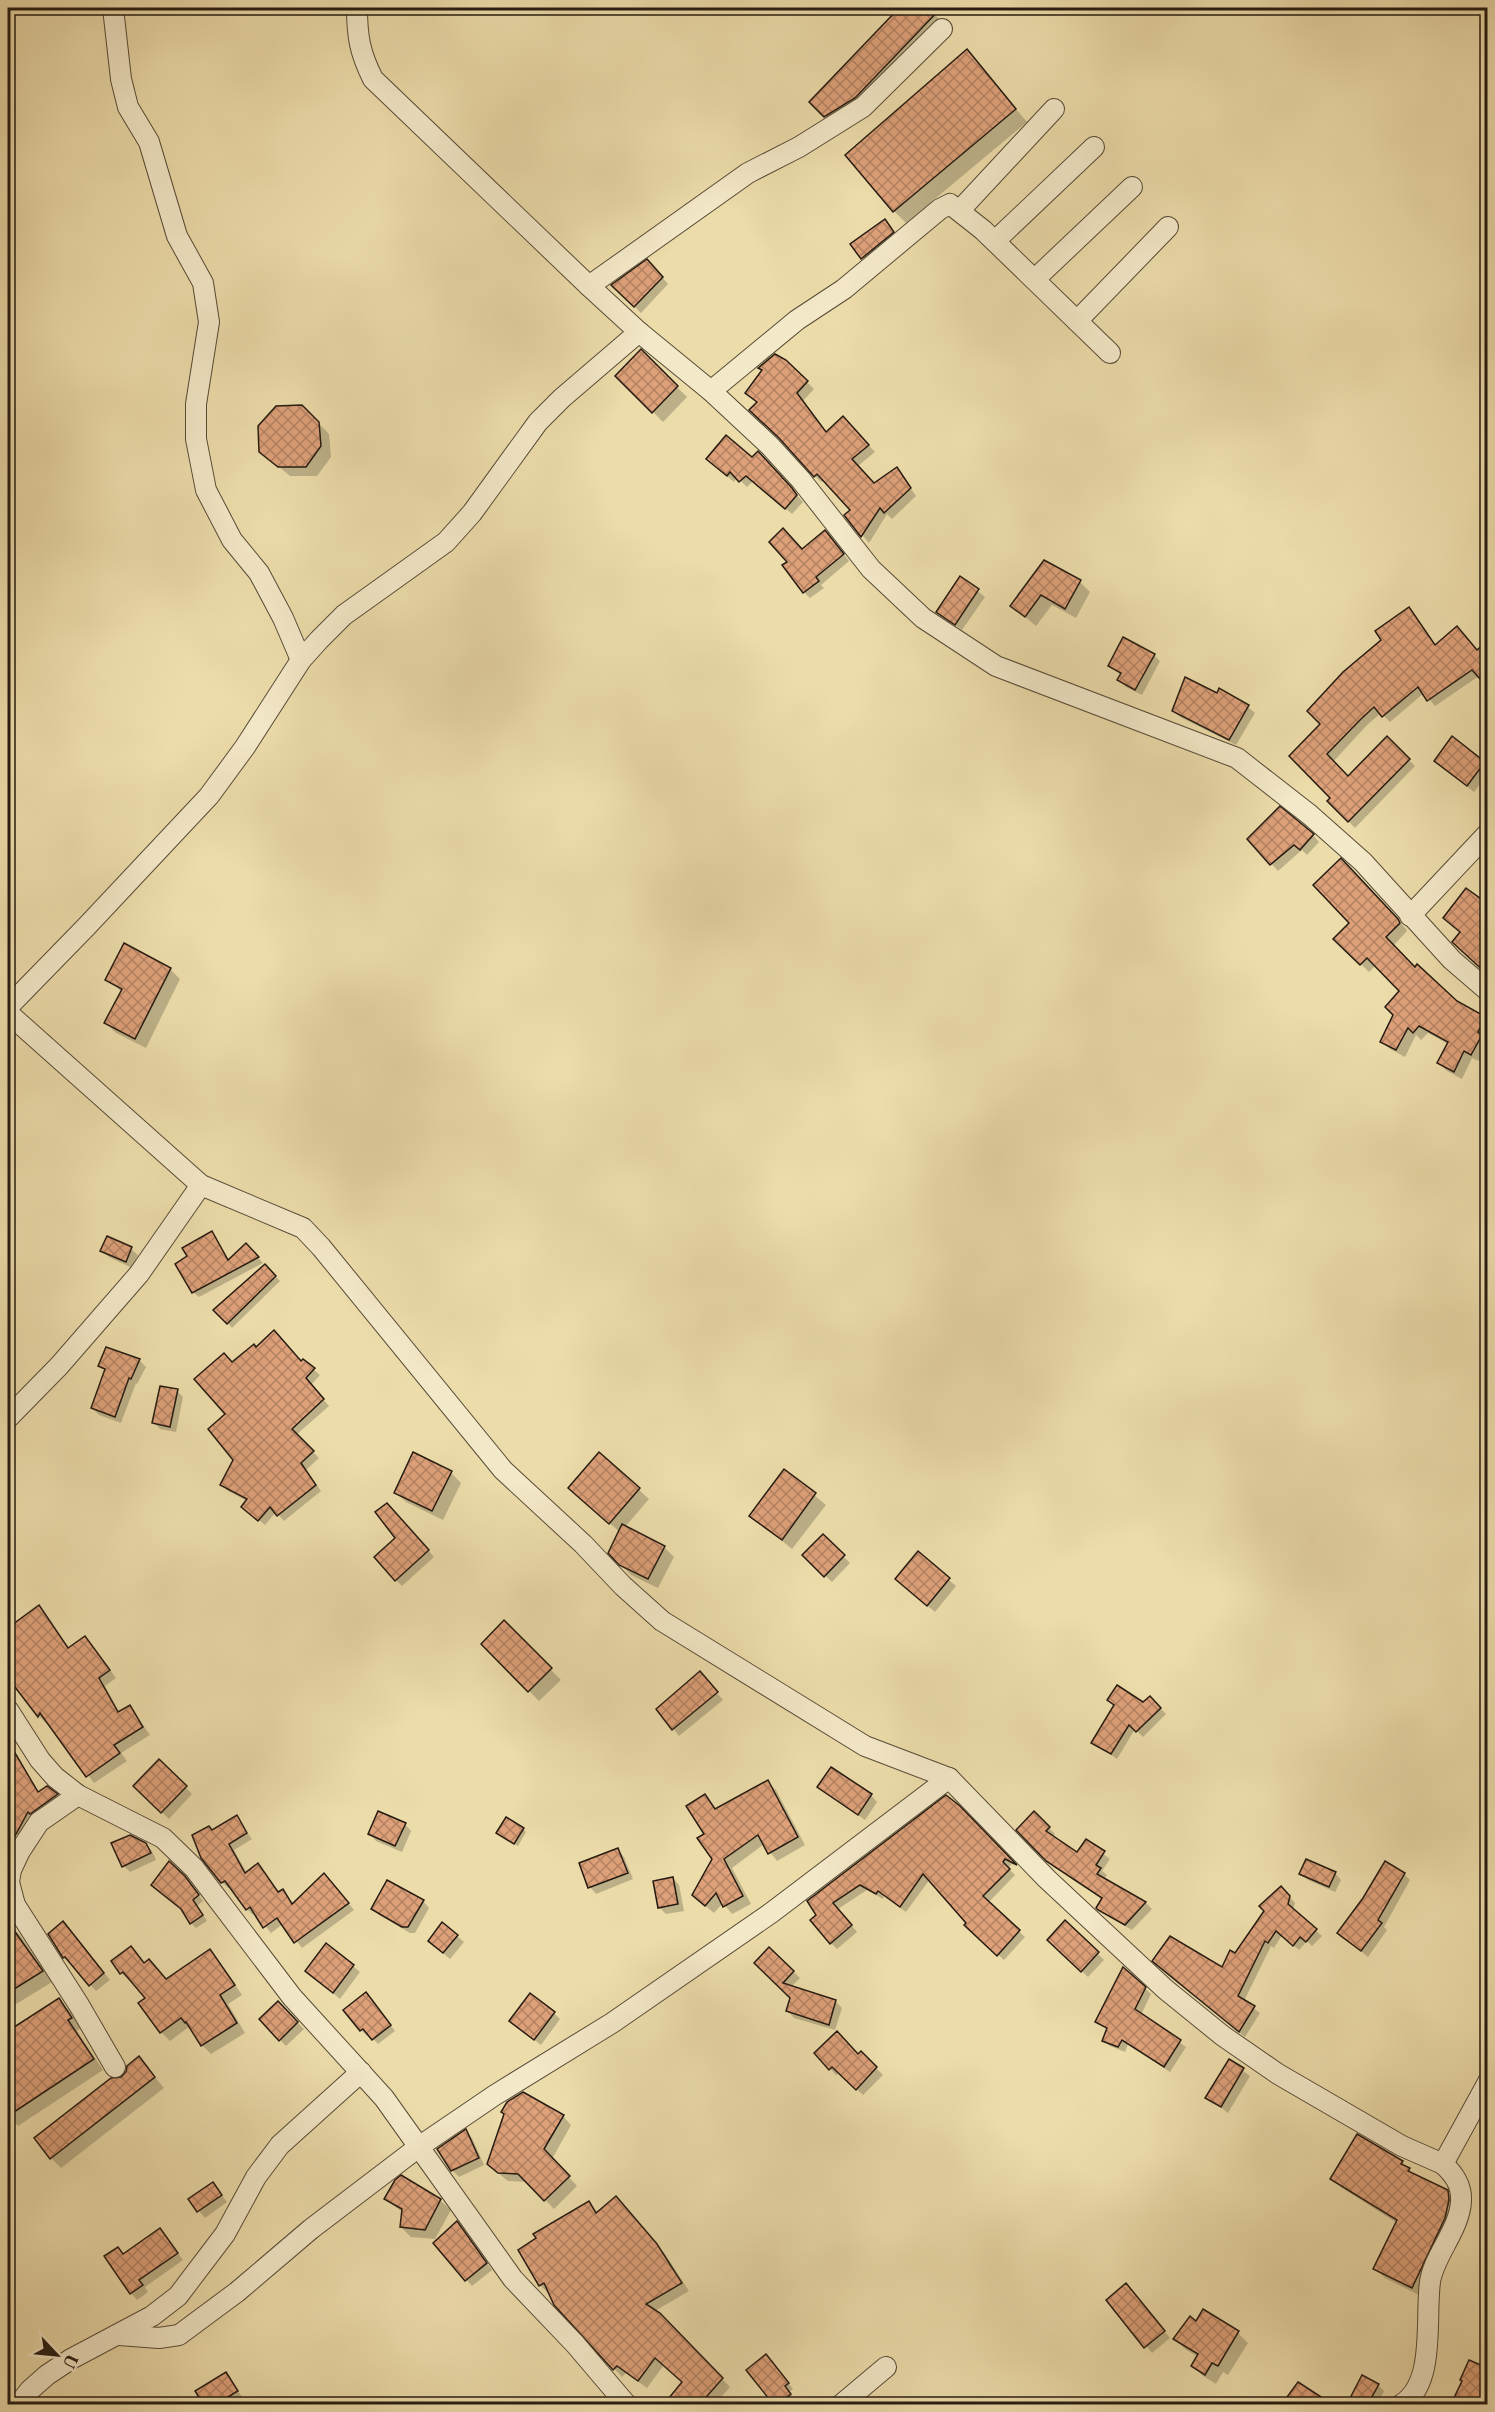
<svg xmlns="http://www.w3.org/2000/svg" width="1495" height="2412" font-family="'Libre Caslon Text',serif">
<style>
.shadow{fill:#0003}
.building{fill:url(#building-cross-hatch);stroke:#251b11;stroke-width:1.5}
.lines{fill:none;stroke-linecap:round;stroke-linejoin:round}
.minor-casing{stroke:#574b37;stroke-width:22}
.minor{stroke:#f3e8c8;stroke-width:20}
</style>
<defs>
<pattern id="building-cross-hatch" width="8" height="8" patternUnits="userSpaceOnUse" patternTransform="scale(1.5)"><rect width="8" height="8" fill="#dda079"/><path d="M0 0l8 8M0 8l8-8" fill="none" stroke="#b38262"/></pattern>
</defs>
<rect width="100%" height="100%" fill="#ecdcaa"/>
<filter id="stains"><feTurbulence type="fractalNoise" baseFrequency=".00333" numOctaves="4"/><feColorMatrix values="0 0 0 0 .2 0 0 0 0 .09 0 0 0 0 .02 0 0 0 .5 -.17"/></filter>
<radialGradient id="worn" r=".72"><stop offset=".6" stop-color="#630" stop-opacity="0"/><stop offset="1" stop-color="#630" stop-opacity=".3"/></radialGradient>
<g class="shadow">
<polygon points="901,8 927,8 945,24 835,126 811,102"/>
<polygon points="967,51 1027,122 906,223 894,211"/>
<polygon points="885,221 899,239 869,265 852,244"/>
<polygon points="654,268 668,284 641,313 613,285"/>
<polygon points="641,352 687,397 663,422 617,376"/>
<polygon points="785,361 814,389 803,401 827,433 850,425 875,452 858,466 874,485 897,469 916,496 892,519 887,514 869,543 846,515 852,510 824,480 821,482 815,476 758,403 747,393"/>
<polygon points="302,406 329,434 331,457 317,476 290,476 260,451"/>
<polygon points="752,459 765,460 803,502 792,514 753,481 747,487 737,477 734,482 715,466"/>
<polygon points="832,539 849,561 821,585 824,588 810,598 804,592 789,562 803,551"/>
<polygon points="1045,562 1080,582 1090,592 1076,618 1052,605 1036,626 1012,606"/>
<polygon points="961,578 985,597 962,630 938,612"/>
<polygon points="1409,609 1436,646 1457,628 1479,676 1435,706 1424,693 1390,722 1381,713 1367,725 1333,762 1348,778 1387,739 1415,766 1355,828 1329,801 1332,798 1322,724"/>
<polygon points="1154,655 1160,661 1142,695 1126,687 1119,680 1121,675 1110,666"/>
<polygon points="1220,690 1248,707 1255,713 1236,745 1180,717 1173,711 1218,695"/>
<polygon points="1452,738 1488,766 1488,774 1474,792 1436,761"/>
<polygon points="1313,835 1319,842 1307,855 1302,850 1278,871 1249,839"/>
<polygon points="1341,860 1406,929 1407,931 1393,946 1415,969 1456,1003 1488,1020 1486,1040 1488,1047 1479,1061 1472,1058 1462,1079 1447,1071 1439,1063 1448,1044 1428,1033 1421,1040 1416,1035 1405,1057 1390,1049 1382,1042 1395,1015 1401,991 1376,965 1369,972 1335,939 1351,923"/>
<polygon points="170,969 180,979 146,1048 116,1033 106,1023 122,992 107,979"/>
<polygon points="212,1233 230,1261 246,1245 263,1263 199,1297 193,1292 189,1257"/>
<polygon points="108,1238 131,1249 138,1255 132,1268 109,1257 102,1251"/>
<polygon points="265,1266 280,1281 232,1328 216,1310"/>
<polygon points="107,1349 139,1360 146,1367 137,1384 136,1383 121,1423 99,1415 92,1408 106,1371 100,1366"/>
<polygon points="303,1361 320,1375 311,1385 329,1406 296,1435 319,1458 306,1470 321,1491 284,1521 276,1512 265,1525 249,1512 247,1501 228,1491 222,1485 235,1459 227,1415 232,1364 301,1362"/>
<polygon points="177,1391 183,1397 176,1432 160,1429 154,1423"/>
<polygon points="599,1454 649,1499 625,1527 664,1547 674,1557 658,1588 631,1575 610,1552 620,1532 580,1498"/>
<polygon points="785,1471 826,1505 792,1549 751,1516"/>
<polygon points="451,1473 461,1483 443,1520 406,1502 395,1492"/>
<polygon points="393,1511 434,1557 402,1586 396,1580 397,1538"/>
<polygon points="823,1536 850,1563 832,1582 804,1555"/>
<polygon points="918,1554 956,1586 935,1612 903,1586"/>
<polygon points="8,1573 15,1584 8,1589"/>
<polygon points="39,1607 70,1649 85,1638 92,1645 116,1678 105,1686 120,1713 130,1707 150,1735 121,1753 127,1761 94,1783 48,1720 46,1723 39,1716 15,1685 10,1688 8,1685 8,1628"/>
<polygon points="504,1622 561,1680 539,1701 483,1644"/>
<polygon points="706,1680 723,1700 679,1736 658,1709"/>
<polygon points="1150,1698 1166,1714 1143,1737 1135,1729 1117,1759 1093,1742 1115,1706 1109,1700 1143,1704"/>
<polygon points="11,1749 39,1793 47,1788 62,1801 23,1837 8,1830 8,1755"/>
<polygon points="159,1761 192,1794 169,1819 135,1786"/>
<polygon points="768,1782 776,1790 805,1845 777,1861 764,1844 732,1868 751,1904 732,1914 723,1903 714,1913 702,1903 714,1859 706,1834 705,1796 717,1810"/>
<polygon points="819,1787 871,1795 877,1802 865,1820"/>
<polygon points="959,1807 1015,1866 1012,1864 1008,1868 1015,1875 988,1903 1025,1937 1004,1960 966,1925 968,1923 930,1879 906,1912 884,1896 883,1899 867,1890 838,1909 857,1932 837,1949 831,1943 818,1915 809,1901"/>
<polygon points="1034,1813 1055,1834 1052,1837 1078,1854 1086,1841 1110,1859 1102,1871 1107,1875 1104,1879 1146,1903 1152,1909 1132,1930 1104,1914 1098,1908 1103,1899 1054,1867 1018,1830"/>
<polygon points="236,1817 252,1839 234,1850 247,1873 279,1893 282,1891 294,1905 330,1881 354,1910 302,1948 283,1924 271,1933 255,1913 253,1915 247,1909 231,1887 228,1888 222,1882 213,1831"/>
<polygon points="405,1824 411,1831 402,1852 376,1841 370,1834"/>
<polygon points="523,1829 526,1832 518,1846 501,1836"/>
<polygon points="145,1844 152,1851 156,1860 130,1872 124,1866"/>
<polygon points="618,1850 624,1857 633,1879 596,1894 590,1887"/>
<polygon points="1301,1873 1335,1873 1341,1880 1335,1892 1308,1880"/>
<polygon points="1404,1874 1410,1880 1384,1927 1387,1930 1368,1957 1339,1933 1365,1898"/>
<polygon points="673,1878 679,1885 684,1911 666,1914 660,1908 655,1882"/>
<polygon points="190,1883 203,1901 197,1906 207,1921 196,1928 191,1923"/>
<polygon points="1287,1894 1295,1903 1293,1910 1322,1936 1312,1946 1307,1941 1299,1950 1282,1935 1274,1948 1271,1946 1244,2001 1260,2013 1245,2037 1160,1966 1223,1969"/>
<polygon points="423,1901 429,1908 415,1933 410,1933 379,1915 373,1908"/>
<polygon points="1065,1922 1104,1960 1088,1977 1049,1940"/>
<polygon points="10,1925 20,1935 52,1982 8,2009 8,1927"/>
<polygon points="69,1930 110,1980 96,1991 64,1957"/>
<polygon points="457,1936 464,1942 450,1959 436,1947"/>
<polygon points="131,1948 145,1964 167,1981 210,1951 218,1960 242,1995 228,2004 245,2033 211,2054 202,2045 190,2026 170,2041 161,2032 147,1998 132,1980 130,1981 121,1973"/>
<polygon points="770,1949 800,1978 791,1987 835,2001 842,2008 835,2030 794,2018 788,2011 792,1998 756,1963"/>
<polygon points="353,1966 360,1972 340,1999 307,1971"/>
<polygon points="1124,1969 1151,1994 1141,2015 1186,2047 1170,2072 1128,2044 1125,2052 1110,2046 1104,2040 1108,2030 1097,2021"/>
<polygon points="58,2000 69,2010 81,2028 77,2031 103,2070 18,2126 8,2115 8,2033"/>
<polygon points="371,2000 395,2031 378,2044 369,2034 367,2036 361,2030 345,2010"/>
<polygon points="278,2003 304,2029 286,2046 261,2020"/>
<polygon points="554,2013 560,2019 541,2045 518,2027"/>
<polygon points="816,2053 858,2056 861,2053 883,2075 863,2095 839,2073 836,2075"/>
<polygon points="139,2058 164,2088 61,2168 51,2158"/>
<polygon points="1229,2061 1250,2076 1228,2113 1207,2097"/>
<polygon points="563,2116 571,2125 552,2159 577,2186 554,2209 528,2182 508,2181 498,2173"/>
<polygon points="466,2131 472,2138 484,2165 459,2177 452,2170"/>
<polygon points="1402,2162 1415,2176 1447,2191 1457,2202 1423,2297 1385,2278 1375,2268 1397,2223 1342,2188 1332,2178"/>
<polygon points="213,2184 227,2202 205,2218 190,2200"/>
<polygon points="386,2199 440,2200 451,2210 435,2239 411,2237 401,2227 403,2213"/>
<polygon points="589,2203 598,2213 624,2206 665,2254 689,2291 655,2311 730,2387 715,2404 666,2404 684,2383 664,2365 647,2388 626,2373 622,2377 555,2304 550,2292 548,2293 540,2285"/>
<polygon points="462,2229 492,2270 472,2286 435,2244"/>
<polygon points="160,2230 183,2260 145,2287 148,2292 137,2300 131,2293 124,2255"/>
<polygon points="1132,2292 1170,2338 1152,2353 1108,2300"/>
<polygon points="1204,2312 1238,2333 1248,2343 1228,2375 1223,2372 1216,2384 1203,2376 1193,2366 1198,2357 1185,2349 1175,2339 1197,2323"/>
<polygon points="772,2362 793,2389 789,2392 796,2401 791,2404 775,2404 748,2370"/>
<polygon points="1488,2362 1488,2404 1459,2404 1455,2400"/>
<polygon points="225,2374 243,2398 232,2404 200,2404"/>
<polygon points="1298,2384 1329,2404 1287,2404"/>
<polygon points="1378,2385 1384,2391 1378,2404 1359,2403"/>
</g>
<g class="building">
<polygon points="899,8 941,8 855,98 824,117 809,102"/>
<polygon points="967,49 1016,109 893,212 845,155"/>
<polygon points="885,219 894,232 861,259 850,244"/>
<polygon points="647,259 663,277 634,307 611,285"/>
<polygon points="641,349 678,386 652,413 615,376"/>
<polygon points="775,354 786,360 808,381 797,393 826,432 843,416 869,445 852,459 874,483 897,467 911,488 884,513 880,508 861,537 844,515 850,510 817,474 814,477 779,438 749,410 757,402 745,393 762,370 758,368"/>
<polygon points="302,405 319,422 321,446 306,467 278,467 259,452 258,426 276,406"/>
<polygon points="726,435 752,457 758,451 792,488 797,495 785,509 746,476 739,482 730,472 727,476 706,459"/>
<polygon points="783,528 802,549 825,530 844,554 816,577 819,581 803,593 782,565 787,562 769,542"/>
<polygon points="1044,560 1081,580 1065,609 1041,595 1025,617 1010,606"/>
<polygon points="960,576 979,589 955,625 936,612"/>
<polygon points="1409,607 1435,645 1457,626 1477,650 1488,640 1488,688 1472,670 1427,701 1418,687 1382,717 1374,707 1361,719 1327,754 1348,776 1387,736 1410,759 1348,822 1327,801 1330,798 1289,756 1320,724 1307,711 1343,672 1381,640 1375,631"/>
<polygon points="1123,637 1155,654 1135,690 1117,680 1121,673 1108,666"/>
<polygon points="1185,677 1217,693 1219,688 1249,705 1229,740 1172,711"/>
<polygon points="1452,736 1485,762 1467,786 1434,761"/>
<polygon points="1280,806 1314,834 1300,850 1294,845 1270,865 1247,839"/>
<polygon points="1341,858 1398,919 1400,923 1386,937 1415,967 1417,964 1457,1001 1486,1017 1478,1032 1482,1035 1471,1055 1464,1051 1454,1072 1437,1063 1448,1042 1419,1026 1413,1033 1408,1028 1396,1050 1380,1042 1393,1015 1385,1007 1399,991 1367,958 1360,965 1333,939 1349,923 1313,885"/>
<polygon points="1466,888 1488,904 1488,975 1452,942 1460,932 1443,918"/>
<polygon points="124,943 171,968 135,1039 104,1023 122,989 105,980"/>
<polygon points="212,1231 228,1260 246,1243 259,1257 192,1293 175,1264 187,1256 182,1248"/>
<polygon points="107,1236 132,1247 126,1262 100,1251"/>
<polygon points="265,1264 276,1276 227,1324 213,1310"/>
<polygon points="274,1330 301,1361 303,1359 315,1368 306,1378 324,1399 292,1429 314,1451 301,1463 316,1485 277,1516 270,1507 258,1521 241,1507 247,1499 220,1485 233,1460 208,1429 225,1414 194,1379 224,1353 232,1362 254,1344 256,1347"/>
<polygon points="106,1347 140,1359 131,1379 129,1378 115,1417 91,1408 105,1369 98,1366"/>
<polygon points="160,1386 178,1389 170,1427 152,1423"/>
<polygon points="413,1452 452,1471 432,1511 394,1493"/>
<polygon points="599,1452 640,1488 609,1524 568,1488"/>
<polygon points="784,1469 816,1493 782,1540 749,1516"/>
<polygon points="387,1503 429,1550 395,1581 374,1557 395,1538 375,1512"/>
<polygon points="622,1524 665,1546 648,1579 619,1565 608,1553"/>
<polygon points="823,1534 845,1555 824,1577 802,1555"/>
<polygon points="918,1551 950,1578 927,1606 895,1579"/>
<polygon points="39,1605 68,1648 85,1636 110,1670 99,1678 118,1712 130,1705 143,1727 114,1745 120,1753 86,1777 40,1713 38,1717 8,1678 8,1628"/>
<polygon points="504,1620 552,1668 528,1692 481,1644"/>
<polygon points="700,1671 718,1692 672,1730 656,1709"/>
<polygon points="1117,1685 1143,1702 1150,1696 1161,1708 1136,1732 1129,1725 1111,1754 1091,1743 1114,1705 1107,1700"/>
<polygon points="8,1741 38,1792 47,1786 58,1794 30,1814 28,1812 8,1849"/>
<polygon points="159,1759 187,1786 161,1813 133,1786"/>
<polygon points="831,1767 872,1794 858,1815 817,1787"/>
<polygon points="768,1780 798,1837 768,1854 758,1835 724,1859 743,1896 723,1907 716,1893 705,1906 692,1895 712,1859 697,1838 704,1834 686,1806 705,1794 715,1809"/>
<polygon points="946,1795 960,1806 1017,1865 1005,1859 1003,1862 1010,1869 983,1896 1020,1930 997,1956 964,1925 966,1923 923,1874 900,1907 878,1891 876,1894 860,1885 833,1903 852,1925 830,1944 810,1920 816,1915 807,1901"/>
<polygon points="378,1811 406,1823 395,1846 368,1834"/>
<polygon points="1034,1811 1050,1827 1046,1831 1077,1852 1086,1839 1105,1851 1096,1865 1101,1868 1097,1874 1146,1902 1125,1925 1098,1910 1096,1908 1102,1898 1046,1861 1016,1830"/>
<polygon points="237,1815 247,1833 229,1844 245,1873 258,1863 278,1892 283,1889 292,1904 324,1873 349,1903 294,1943 277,1918 263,1928 250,1907 246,1910 225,1881 221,1883 201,1858 192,1835 209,1826 212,1830"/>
<polygon points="506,1817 524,1828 514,1844 496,1833"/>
<polygon points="130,1835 146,1843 151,1853 122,1867 111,1843"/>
<polygon points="618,1848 628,1873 588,1888 579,1863"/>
<polygon points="1306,1859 1336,1872 1329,1887 1299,1874"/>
<polygon points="169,1861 185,1876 199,1895 193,1900 203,1915 190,1924 181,1909 151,1885"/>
<polygon points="1385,1861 1405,1873 1378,1920 1382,1923 1361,1951 1337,1933 1363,1898"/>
<polygon points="673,1877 678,1904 658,1908 653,1881"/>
<polygon points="387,1880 424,1900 408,1927 402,1927 371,1909"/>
<polygon points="1281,1886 1290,1896 1288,1904 1317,1929 1306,1942 1300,1937 1293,1946 1276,1931 1268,1943 1265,1941 1238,1996 1255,2006 1239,2032 1152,1961 1170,1936 1222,1967 1230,1950 1235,1953 1264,1911 1259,1906"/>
<polygon points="1065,1920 1099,1952 1081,1972 1047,1940"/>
<polygon points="63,1921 104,1973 89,1986 65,1957 63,1958 48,1934"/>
<polygon points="8,1922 43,1971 8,1993"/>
<polygon points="442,1922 458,1935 443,1953 428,1941"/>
<polygon points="326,1943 354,1965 333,1993 305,1971"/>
<polygon points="131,1946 144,1963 149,1959 166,1979 210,1949 235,1985 220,1995 237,2023 201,2046 186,2022 185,2023 181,2018 160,2033 138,2003 145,1998 123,1972 120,1974 111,1961"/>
<polygon points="769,1947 794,1971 783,1983 836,2000 829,2025 786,2011 790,1998 754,1963"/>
<polygon points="1123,1967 1146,1987 1135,2009 1181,2040 1164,2067 1122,2040 1118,2047 1102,2041 1107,2028 1095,2022"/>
<polygon points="366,1992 391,2025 372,2040 363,2029 360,2031 343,2010"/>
<polygon points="530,1993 555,2012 534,2040 509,2021"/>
<polygon points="59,1998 72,2018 68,2020 94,2059 8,2116 8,2031"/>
<polygon points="278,2001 298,2022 279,2041 259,2019"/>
<polygon points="837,2031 858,2054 861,2051 877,2067 856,2090 832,2067 829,2070 814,2053"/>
<polygon points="139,2056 155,2077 50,2159 34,2138 111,2078 121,2077 126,2072 127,2066"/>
<polygon points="1229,2059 1244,2068 1221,2107 1205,2098"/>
<polygon points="523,2092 564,2115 544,2149 570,2176 544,2201 518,2174 498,2173 487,2164 504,2114 501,2112 507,2102"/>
<polygon points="466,2129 479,2158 451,2171 437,2149"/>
<polygon points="1357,2134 1403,2161 1401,2164 1410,2168 1408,2171 1448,2190 1449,2200 1445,2218 1412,2288 1373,2269 1397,2220 1330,2179"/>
<polygon points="401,2175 441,2199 425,2230 400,2227 402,2209 384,2199 395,2180"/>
<polygon points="213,2182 222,2195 197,2212 188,2199"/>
<polygon points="616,2196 657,2244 682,2283 646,2304 660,2313 723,2378 700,2404 664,2404 682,2382 655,2358 638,2381 617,2366 613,2370 554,2305 544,2283 539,2286 518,2250 536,2238 533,2234 589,2201 596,2213"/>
<polygon points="457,2221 487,2263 465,2281 433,2243"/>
<polygon points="160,2228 178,2253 139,2280 143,2285 130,2294 104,2256 118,2247 123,2254"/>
<polygon points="1126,2283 1165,2331 1144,2348 1106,2300"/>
<polygon points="1203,2309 1239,2331 1218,2366 1212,2363 1205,2375 1191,2366 1198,2354 1173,2339 1190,2316 1196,2321"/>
<polygon points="766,2354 789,2383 785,2386 791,2394 777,2404 773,2404 746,2370"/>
<polygon points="1469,2360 1488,2368 1488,2404 1462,2404 1453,2400 1462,2381 1460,2380"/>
<polygon points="226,2372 238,2391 216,2404 203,2404 195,2391"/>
<polygon points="1362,2375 1379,2384 1368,2404 1347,2404"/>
<polygon points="1298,2382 1332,2404 1297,2404 1287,2397"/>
</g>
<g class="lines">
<defs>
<g id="minor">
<polyline points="113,8 121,79 128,107 149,142 177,236 203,283 209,322 196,404 196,439 206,490 232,540 259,573 283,618 301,660"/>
<path d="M357 8C357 37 360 53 373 79L589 286 639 332 711 391 770 446 801 480 871 569 923 618 996 666 1237 758 1310 815 1363 862 1452 960 1488 991"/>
<polyline points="960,210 1054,109"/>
<polyline points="995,241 1094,147"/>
<polyline points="1035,279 1132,187"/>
<polyline points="589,286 748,173 799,147 863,107 942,29"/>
<polyline points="1077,321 1168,227"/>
<polyline points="711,391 797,320 844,289 940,209 950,204 983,230 1110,353"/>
<polyline points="1410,916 1488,833"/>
<polyline points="8,1007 86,927 209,796 245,747 301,660 319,640 344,615 446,542 472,513 538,422 562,398 639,332"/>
<polyline points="8,1013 201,1185 303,1228 321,1247 503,1470 583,1544 623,1586 662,1621 865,1746 949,1778 1047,1879 1165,1989 1223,2036 1278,2074 1402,2146 1443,2164 1488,2082"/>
<polyline points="8,1418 59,1366 139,1274 201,1185"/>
<polyline points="8,1710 40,1760 55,1777 78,1795 163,1838 194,1868 292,1997 384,2098 513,2279 575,2344 626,2404"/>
<polyline points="15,1905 9,1882 11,1870 20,1851 39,1822 78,1795"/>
<polyline points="8,1910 15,1905 79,2005 115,2067"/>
<polyline points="119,2335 159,2338 179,2335 237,2292 311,2229 420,2146 495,2095 612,2023 771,1913 949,1778"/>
<polyline points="19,2404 30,2390 47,2375 71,2359 152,2316 178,2296 225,2234 256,2177 280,2145 361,2072"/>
<polyline points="842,2404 886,2367"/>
<path d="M1402 2404C1436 2383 1425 2318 1430 2282 1433 2257 1460 2229 1461 2201 1462 2185 1454 2174 1443 2164"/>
</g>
</defs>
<use href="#minor" class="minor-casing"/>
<use href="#minor" class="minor"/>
</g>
<rect width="1495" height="2412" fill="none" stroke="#ecdcaa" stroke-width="30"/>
<rect x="9" y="9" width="1477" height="2394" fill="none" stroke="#251b11" stroke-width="3"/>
<rect x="15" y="15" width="1465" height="2382" fill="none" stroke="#251b11" stroke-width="1.5"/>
<g transform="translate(57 2355) rotate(116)" stroke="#f3e8c8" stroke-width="4.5" paint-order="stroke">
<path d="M0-4.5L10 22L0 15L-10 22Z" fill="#251b11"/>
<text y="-9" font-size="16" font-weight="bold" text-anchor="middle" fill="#251b11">U</text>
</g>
<rect width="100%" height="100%" filter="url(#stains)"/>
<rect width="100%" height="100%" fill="url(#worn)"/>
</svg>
